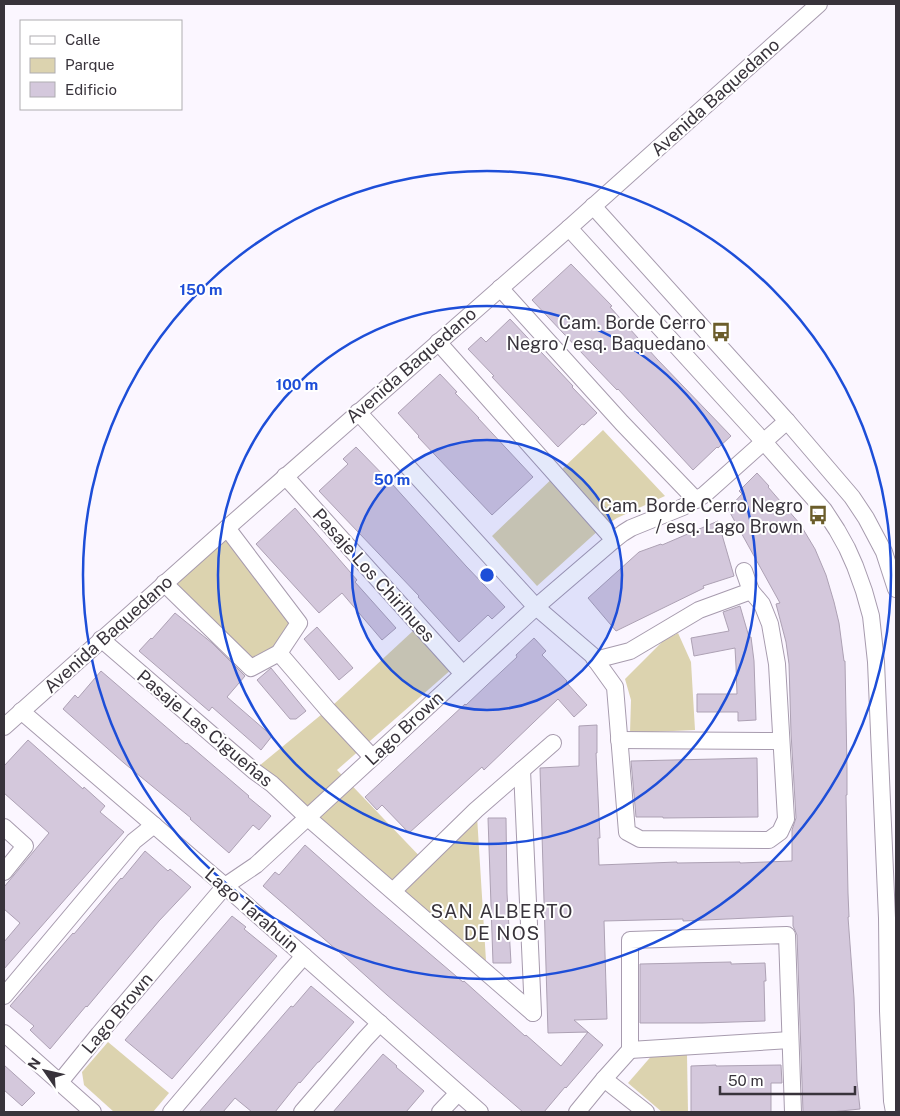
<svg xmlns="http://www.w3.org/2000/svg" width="900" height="1116" font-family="'Public Sans',sans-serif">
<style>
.green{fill:#dcd3af}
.building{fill:#d4c8dc;stroke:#ada1b4}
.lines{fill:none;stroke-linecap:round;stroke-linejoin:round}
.minor-casing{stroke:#a79bae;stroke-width:18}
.minor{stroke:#fff;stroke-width:16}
.ring{fill:none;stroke:#1d4ed8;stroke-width:2.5}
.labels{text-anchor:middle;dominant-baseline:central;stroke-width:4;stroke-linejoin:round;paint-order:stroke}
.street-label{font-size:18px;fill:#38333b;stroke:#fff}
.poi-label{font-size:18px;fill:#38333b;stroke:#fff;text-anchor:end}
.neighbourhood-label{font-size:19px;letter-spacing:1px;fill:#38333b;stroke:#fff}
.centre{fill:#1d4ed8;stroke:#fff;stroke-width:2.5}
.ring-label{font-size:15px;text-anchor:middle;font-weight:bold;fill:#1d4ed8;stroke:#fff;stroke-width:4;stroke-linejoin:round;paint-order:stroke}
</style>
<rect width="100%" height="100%" fill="#fbf6ff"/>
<g class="green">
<polygon points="603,430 665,496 617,518 600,529 537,586 492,536"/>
<polygon points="227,528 299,623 279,653 251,668 164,583"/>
<polygon points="414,630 453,668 337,770 428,865 477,816 486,961 394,883 259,766 333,705"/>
<polygon points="678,633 691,662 695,730 630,733 631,700 625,679 663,641"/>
<polygon points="108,1042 169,1093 153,1112 114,1112 84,1085 82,1072"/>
<polygon points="654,1053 687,1055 688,1112 662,1112 628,1083"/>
</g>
<g class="building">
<polygon points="571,264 612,306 610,307 657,359 731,436 718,448 717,447 693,470 618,389 617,390 596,368 532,300"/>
<polygon points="510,319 573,386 572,387 597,413 584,425 582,424 558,447 492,377 494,376 468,349 481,337 486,342"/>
<polygon points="440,374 457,392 455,393 479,418 478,418 533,477 492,515 418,437 419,436 398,413"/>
<polygon points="356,447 393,485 466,566 505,607 492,619 488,615 459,642 418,597 419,596 319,491 348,464 343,459"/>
<polygon points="757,473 769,486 768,487 800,524 815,549 826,575 834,602 839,623 844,661 845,661 847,768 847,795 846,795 848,893 849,917 848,917 854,998 857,1081 860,1109 831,1112 803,1112 797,935 793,926 793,916 683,921 683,919 604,921 607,1019 574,1020 603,1045 566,1088 565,1087 544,1112 523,1112 387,995 346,958 263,886 275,872 279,875 305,845 375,907 463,982 464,981 525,1036 526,1035 561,1066 588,1032 548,1033 540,768 579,766 579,726 597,725 597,753 596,753 600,838 598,838 599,865 677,862 677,863 740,862 740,863 792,861 792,830 796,818 791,733 789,664 786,642 776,604 780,603 728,509 742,494 739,491"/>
<polygon points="295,508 357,580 355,582 396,628 382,640 342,593 319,613 256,544"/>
<polygon points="718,521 734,576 703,586 704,588 616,631 588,598 639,552 661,544 662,545"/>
<polygon points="740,606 749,637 751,637 754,661 756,720 738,721 738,712 697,712 697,694 737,694 736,666 735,648 694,656 691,638 729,631 723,612"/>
<polygon points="175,613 212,643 245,676 227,697 272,736 261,750 212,707 209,711 139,651 151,638 152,639"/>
<polygon points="317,627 353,668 339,680 304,639"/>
<polygon points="534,638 546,651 542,655 567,681 566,682 587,705 574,717 558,699 484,770 482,767 409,833 382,805 377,810 365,797 465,704 466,705 486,686 517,657 516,655"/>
<polygon points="271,668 306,711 296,719 290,719 257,680"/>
<polygon points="101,671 186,744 187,743 249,796 248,797 271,816 259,830 253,825 229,853 190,819 191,818 124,763 63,709 75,695 78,698"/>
<polygon points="28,740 83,789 84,787 105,806 100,812 124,832 4,969 4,942 20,923 4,909 4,887 49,833 4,793 4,766"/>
<polygon points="757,758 758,817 663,818 663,817 636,817 631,761"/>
<polygon points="488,818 506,818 507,893 511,963 493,963"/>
<polygon points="145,851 168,871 170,869 191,887 159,921 87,1007 86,1006 50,1049 30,1030 34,1026 10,1006 73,933 74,934 121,878 122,879"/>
<polygon points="232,916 246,927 244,929 277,956 172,1079 125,1040"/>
<polygon points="731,962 731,964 765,963 766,981 764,981 765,1021 702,1023 640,1023 640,964"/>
<polygon points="311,986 354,1022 319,1062 318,1062 300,1083 299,1082 275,1112 252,1112 235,1098 223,1112 199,1112 291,1006 293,1007"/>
<polygon points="383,1054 397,1066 396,1067 424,1091 406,1112 333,1112"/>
<polygon points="4,1065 35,1093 22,1106 4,1090"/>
<polygon points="716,1065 716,1066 781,1065 782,1083 771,1083 771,1112 691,1112 691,1066"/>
</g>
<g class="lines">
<defs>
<g id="minor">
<polyline points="593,206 787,421 852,497 866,518 884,552 896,589"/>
<polyline points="569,228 764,442 824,510 837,530 847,548 855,566 864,591 871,616 876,662 887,918 888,1011 892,1101 894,1112"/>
<polyline points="500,288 622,423 696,500"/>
<polyline points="438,342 614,540"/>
<polyline points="358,412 536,607 592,655 615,687 627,832 640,839 769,840 780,832 786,819 777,664 770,624 762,604 751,591 744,571"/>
<polyline points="285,476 463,674"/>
<polyline points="164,583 251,668 279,653 299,623 227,528"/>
<polyline points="101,639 254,771 272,784 307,817 533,1013"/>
<polyline points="279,653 328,710 372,757"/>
<polyline points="595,660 630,651 699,610 751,591"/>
<polyline points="21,711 225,886 480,1112"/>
<polyline points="4,727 227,528 569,228 819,4"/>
<polyline points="619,740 781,741"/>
<polyline points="522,770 533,1013"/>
<polyline points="4,827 25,846 4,872"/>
<polyline points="393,891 476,810 553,743"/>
<polyline points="4,996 134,841 154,825"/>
<polyline points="4,1033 93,1112"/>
<polyline points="630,1050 630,940 787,935 793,1112"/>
<polyline points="630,1050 790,1040"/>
<polyline points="604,1079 646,1112"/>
<polyline points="60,1082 99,1034 225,886 256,865 536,607 614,540 623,533 631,528 683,507 704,495 787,421"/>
<polyline points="171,1112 288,974 304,956"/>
<polyline points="302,1112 365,1039 380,1023"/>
<polyline points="440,1112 458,1093"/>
<polyline points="577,1112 604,1079 630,1050"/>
</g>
</defs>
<use href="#minor" class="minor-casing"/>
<use href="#minor" class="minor"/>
</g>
<circle cx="487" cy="575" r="135" fill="#1d4ed8" fill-opacity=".12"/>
<g class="ring">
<circle cx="487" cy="575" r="135"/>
<circle cx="487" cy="575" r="269"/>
<circle cx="487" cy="575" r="404"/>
</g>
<defs>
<symbol id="bus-bare" viewBox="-9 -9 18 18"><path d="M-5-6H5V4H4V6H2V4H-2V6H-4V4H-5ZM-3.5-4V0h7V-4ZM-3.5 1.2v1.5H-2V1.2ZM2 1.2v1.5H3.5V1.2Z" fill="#6b5d2a" stroke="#fff" stroke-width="2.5" paint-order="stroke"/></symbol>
</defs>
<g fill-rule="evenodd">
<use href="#bus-bare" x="707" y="318" width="28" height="28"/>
<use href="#bus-bare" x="804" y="501" width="28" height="28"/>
</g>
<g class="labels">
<g class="street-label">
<text transform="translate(715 97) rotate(-42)">Avenida Baquedano</text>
<text transform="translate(411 365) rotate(-41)">Avenida Baquedano</text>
<text transform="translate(374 575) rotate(48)">Pasaje Los Chirihues</text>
<text transform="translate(108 634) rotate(-42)">Avenida Baquedano</text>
<text transform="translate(205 728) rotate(40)">Pasaje Las Cigueñas</text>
<text transform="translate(404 728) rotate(-43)">Lago Brown</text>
<text transform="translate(252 910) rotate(41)">Lago Tarahuin</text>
<text transform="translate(117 1013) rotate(-50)">Lago Brown</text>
</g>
<g class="poi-label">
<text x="706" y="322">Cam. Borde Cerro<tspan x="706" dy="21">Negro / esq. Baquedano</tspan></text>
<text x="803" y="505">Cam. Borde Cerro Negro<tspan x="803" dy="21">/ esq. Lago Brown</tspan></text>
</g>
<g class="neighbourhood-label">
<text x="502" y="911">SAN ALBERTO<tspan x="502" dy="22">DE NOS</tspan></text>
</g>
</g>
<circle cx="487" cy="575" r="8" class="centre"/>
<g class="ring-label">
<text x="201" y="295">150 m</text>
<text x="297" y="390">100 m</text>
<text x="392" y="485">50 m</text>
</g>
<rect width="900" height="1116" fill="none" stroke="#38333b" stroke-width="10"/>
<rect x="20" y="20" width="162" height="90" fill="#ffffff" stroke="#afadb1"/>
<rect x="30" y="36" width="25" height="8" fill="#ffffff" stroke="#afadb1"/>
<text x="65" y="45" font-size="15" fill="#38333b">Calle</text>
<rect x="30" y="58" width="25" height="15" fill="#dcd3af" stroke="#afadb1"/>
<text x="65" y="70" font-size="15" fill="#38333b">Parque</text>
<rect x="30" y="82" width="25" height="15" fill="#d4c8dc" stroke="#afadb1"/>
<text x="65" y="95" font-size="15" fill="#38333b">Edificio</text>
<g transform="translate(45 1071) rotate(304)" stroke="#ffffff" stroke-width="4" paint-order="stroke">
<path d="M0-4L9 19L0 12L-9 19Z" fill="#38333b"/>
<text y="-8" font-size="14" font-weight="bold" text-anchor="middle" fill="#38333b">N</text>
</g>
<path d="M720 1086v8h135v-8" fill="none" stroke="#38333b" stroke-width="2.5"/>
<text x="728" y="1086" font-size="15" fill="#38333b" stroke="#ffffff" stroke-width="4" paint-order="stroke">50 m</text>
</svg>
